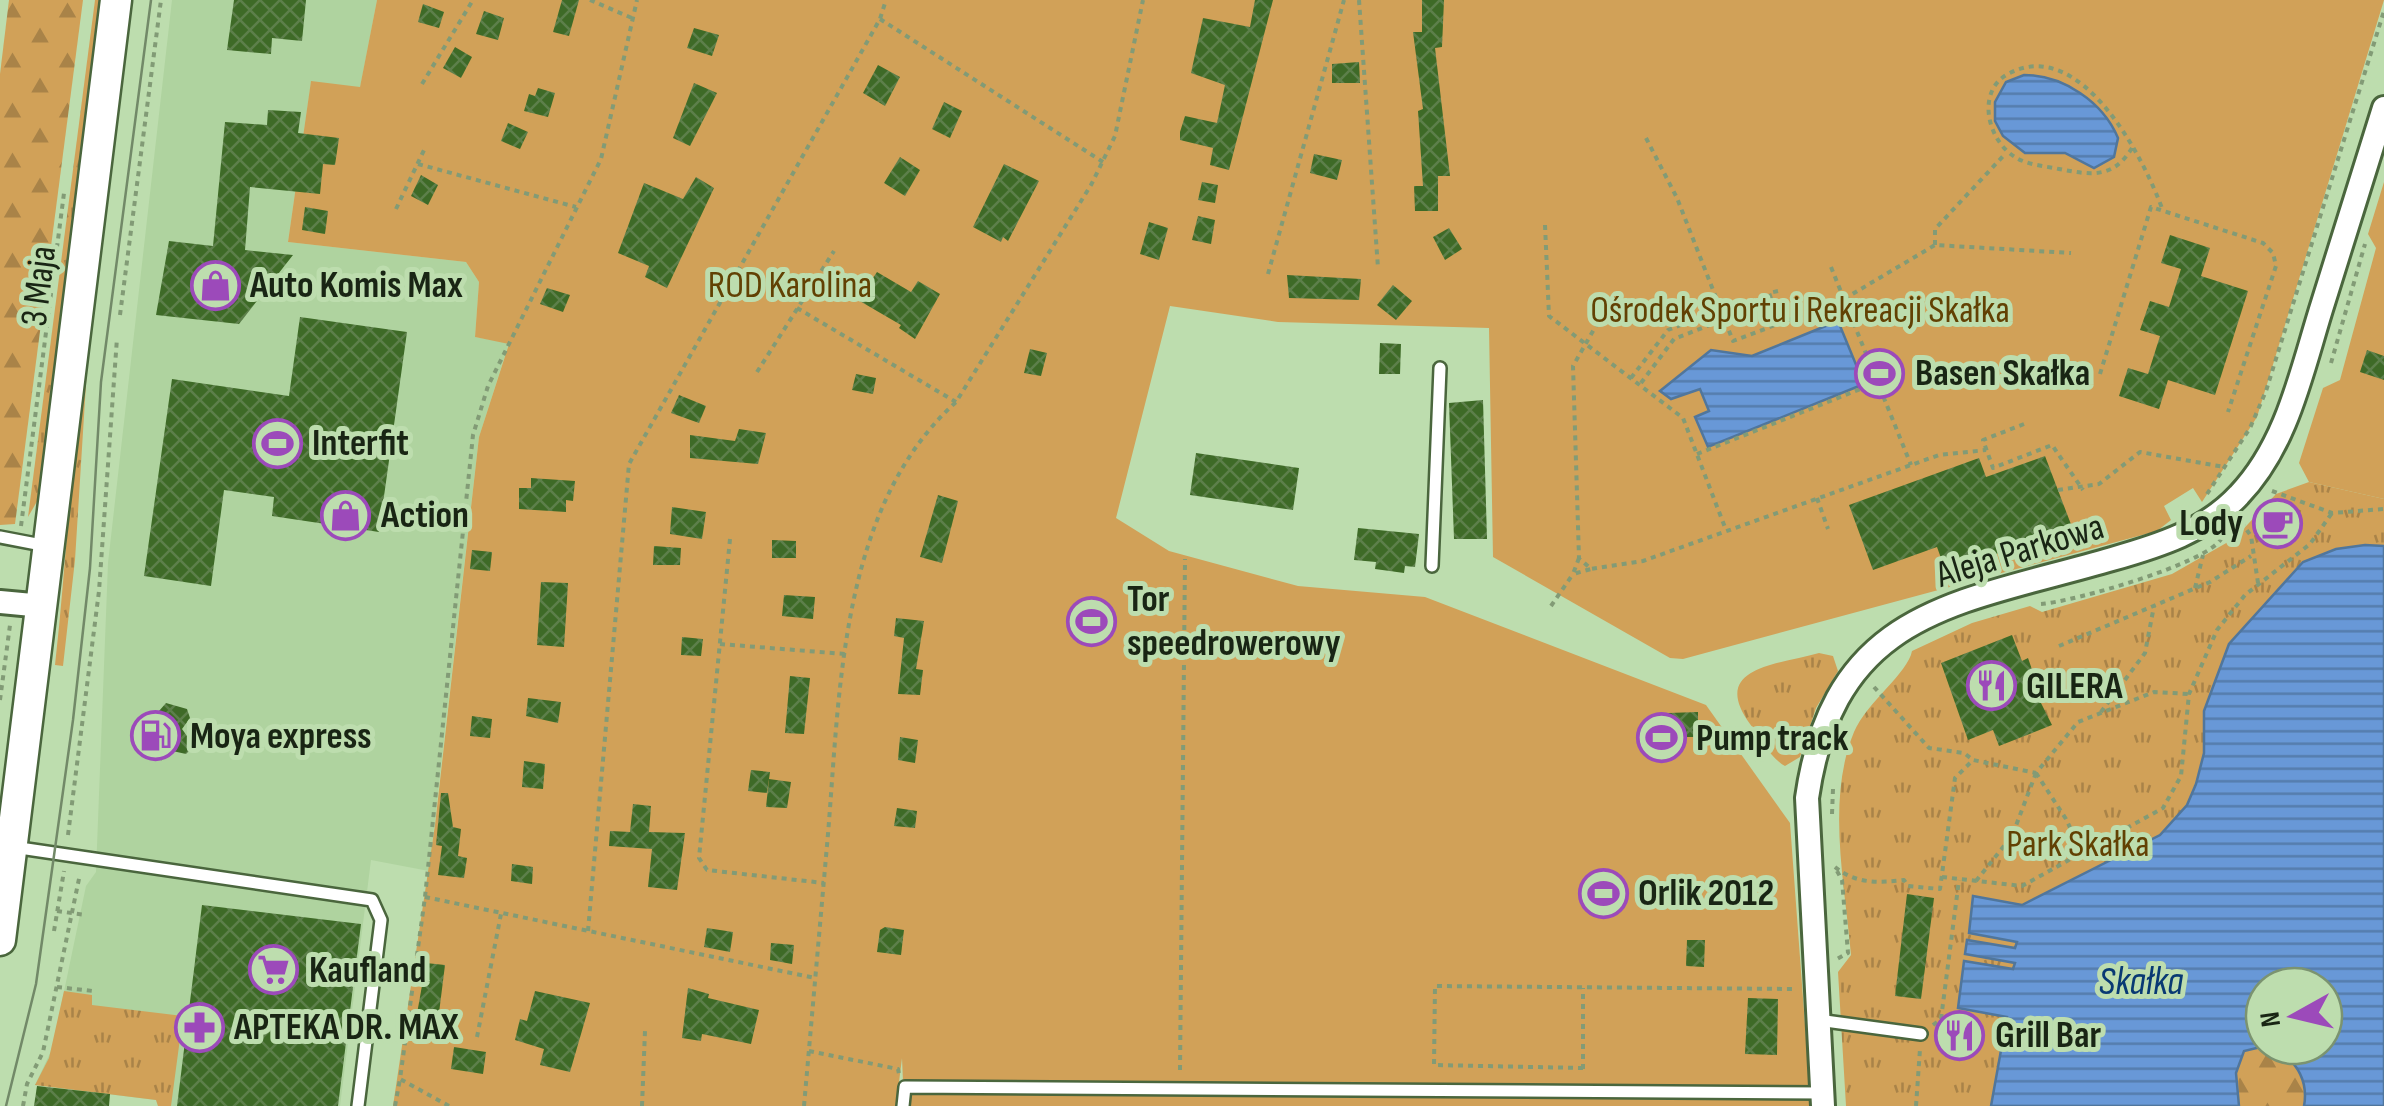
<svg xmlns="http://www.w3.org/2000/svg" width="2384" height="1106" font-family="'Sofia Sans Condensed',sans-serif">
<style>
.built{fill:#afd39f}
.grass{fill:url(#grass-tufts);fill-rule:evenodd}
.forest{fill:url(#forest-firs)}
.garden{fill:#d1a158}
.water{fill:url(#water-rules);stroke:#50769c;stroke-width:2.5}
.building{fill:url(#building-cross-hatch)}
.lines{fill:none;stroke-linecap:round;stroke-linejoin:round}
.lane-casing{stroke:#4a663d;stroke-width:16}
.street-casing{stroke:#4a663d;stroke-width:28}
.secondary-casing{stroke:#4a663d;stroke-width:35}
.path{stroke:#829b76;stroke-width:4;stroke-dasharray:5 5;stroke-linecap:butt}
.lane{stroke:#fff;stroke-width:11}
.street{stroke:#fff;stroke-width:22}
.secondary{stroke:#fff;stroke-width:30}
.tram{stroke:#728968;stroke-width:2.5}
.labels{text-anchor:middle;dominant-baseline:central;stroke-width:10;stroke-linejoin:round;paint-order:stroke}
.poi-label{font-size:38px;font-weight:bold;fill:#192514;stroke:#bdddae;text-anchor:start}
.park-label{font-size:38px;fill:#624103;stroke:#bdddae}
.street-label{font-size:38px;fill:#192514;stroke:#bdddae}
.water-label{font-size:40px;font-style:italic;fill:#083973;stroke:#bdddae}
</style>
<defs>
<pattern id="grass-tufts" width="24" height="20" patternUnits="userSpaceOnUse" patternTransform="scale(2.5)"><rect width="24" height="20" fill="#d1a158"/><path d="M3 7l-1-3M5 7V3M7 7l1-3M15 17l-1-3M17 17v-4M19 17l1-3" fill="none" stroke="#a98348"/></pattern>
<pattern id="forest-firs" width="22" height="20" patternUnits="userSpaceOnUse" patternTransform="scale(2.5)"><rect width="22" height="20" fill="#d1a158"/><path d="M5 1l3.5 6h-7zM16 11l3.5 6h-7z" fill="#a98348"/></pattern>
<pattern id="water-rules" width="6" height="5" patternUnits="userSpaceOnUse" patternTransform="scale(2.5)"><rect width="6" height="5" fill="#6898d7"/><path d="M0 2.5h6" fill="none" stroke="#557cad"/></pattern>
<pattern id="building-cross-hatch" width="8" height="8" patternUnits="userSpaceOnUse" patternTransform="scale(2.5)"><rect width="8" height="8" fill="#3e6a27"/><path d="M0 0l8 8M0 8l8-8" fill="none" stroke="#5d7f4b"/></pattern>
</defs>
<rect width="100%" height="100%" fill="#bdddae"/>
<polygon class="built" points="172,0 377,0 360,88 311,82 288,242 466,262 479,282 475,337 509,343 479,437 429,871 371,860 340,1106 158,1106 156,1100 35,1085 52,1049 86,886 96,872 108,563"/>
<g class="grass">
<polygon points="95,0 104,0 39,498 28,517"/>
<path d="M88 352 75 560 63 666 55 665C67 560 70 455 88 352Z"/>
<path d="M2309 482 2384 499V1106H1846L1838 972 1851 955C1845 884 1826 800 1854 732 1867 702 1908 673 1912 651L1972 623 2030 606 2042 612 2172 574 2235 538 2276 494ZM2264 986H2324V1046H2264Z"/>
<path d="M1819 653 1833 656 1838 671 1816 708 1800 757 1785 766C1770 758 1760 737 1750 724 1709 667 1777 665 1819 653Z"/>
<polygon points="64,991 92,995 92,1005 183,1016 171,1106 158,1106 156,1100 35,1085 49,1058"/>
</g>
<g class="forest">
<polygon points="9,0 83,0 15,524 0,525 0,74"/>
<path d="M2273 1046C2295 1060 2309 1079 2304 1106H2239L2238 1061 2252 1047Z"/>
</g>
<g class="garden">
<polygon points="377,0 2384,0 2257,417 2202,502 2193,488 2164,506 2171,520 2157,531 1683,659 1670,658 1493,557 1489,328 1278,322 1170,306 1116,518 1169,551 1298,586 1425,597 1706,705 1790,823 1811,1106 904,1106 902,1058 896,1106 393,1106 435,825 479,437 509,344 475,337 479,282 466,262 288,242 311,81 360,87"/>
<polygon points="2384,182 2384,499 2309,482 2299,463 2323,388 2340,380 2376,248 2368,234"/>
</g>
<g class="water">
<path d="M2024 75C2063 75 2103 102 2118 138L2114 157 2094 168 2065 153H2025L2003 136 1995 121V102L2006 82Z"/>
<polygon points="1838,321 1864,384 1708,447 1695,417 1709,411 1700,389 1671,399 1660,391 1711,350 1752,356"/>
<path d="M2365 545 2384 546V1106H2304C2309 1079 2295 1060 2273 1046H2324V986H2264L2265 1046 2244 1051 2236 1073 2239 1106H1991L2007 1017 1958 1008 1964 961 2013 969 2015 963 1965 954 1967 940 2015 948 2017 942 1969 933 1973 896 2022 905 2160 835 2187 805 2196 784 2204 753V711L2229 644 2303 562 2336 549Z"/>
</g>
<g class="building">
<polygon points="234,0 306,0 302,41 272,38 271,54 227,50"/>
<polygon points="562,0 579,0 569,36 553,32"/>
<polygon points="1255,0 1273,0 1229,170 1210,165 1213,148 1180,140 1180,132 1185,116 1217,123 1225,85 1191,73 1203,18 1250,27"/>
<polygon points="1422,0 1444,0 1442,47 1435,48 1450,176 1438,176 1438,211 1415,211 1414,186 1423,186 1418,111 1423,109 1413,32 1422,32"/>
<polygon points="423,4 444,12 439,28 418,22"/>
<polygon points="484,11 504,18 498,40 476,34"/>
<polygon points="694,28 719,35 712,56 687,48"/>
<polygon points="455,47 472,57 461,78 443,68"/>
<polygon points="1359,62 1360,83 1332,83 1332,64"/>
<polygon points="878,65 900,77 885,106 863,93"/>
<polygon points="694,83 717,93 690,146 673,138"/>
<polygon points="538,88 555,93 548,117 524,111 529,94 535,96"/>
<polygon points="944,102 962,111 950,138 932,129"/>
<polygon points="268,110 301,112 298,133 339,138 335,165 323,164 320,194 250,187 245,250 293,255 239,324 156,315 169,241 213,246 225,122 267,125"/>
<polygon points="508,123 528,132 520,149 501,141"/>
<polygon points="1314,154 1342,160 1337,180 1310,173"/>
<polygon points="900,157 920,170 905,196 884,183"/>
<polygon points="1004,164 1039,181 1008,241 1003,237 1001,242 973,227"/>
<polygon points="421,175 438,185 428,205 411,196"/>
<polygon points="696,177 714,188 667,288 645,277 649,266 618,253 644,183 683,199"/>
<polygon points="1202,182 1218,185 1215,203 1198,200"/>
<polygon points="305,207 328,211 325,234 302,230"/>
<polygon points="1198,216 1215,220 1211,244 1192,240"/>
<polygon points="1149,222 1168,228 1159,260 1140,254"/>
<polygon points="1449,228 1462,249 1445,260 1433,237"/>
<polygon points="2170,235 2210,248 2201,276 2248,291 2215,395 2168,380 2159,409 2119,396 2128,368 2148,374 2160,336 2140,330 2150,301 2169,307 2181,269 2161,263"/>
<polygon points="877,272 911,292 918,281 940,294 915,339 899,328 901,325 858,300"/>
<polygon points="1287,275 1361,279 1359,300 1289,298"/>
<polygon points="1393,285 1412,301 1396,320 1377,305"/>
<polygon points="547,288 570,295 563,312 540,304"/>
<polygon points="300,317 407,332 379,532 272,516 274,497 224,490 211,586 144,576 172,379 289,396"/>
<polygon points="1380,343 1401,344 1400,374 1379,374"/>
<polygon points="1030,349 1047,353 1041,376 1024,373"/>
<polygon points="2367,350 2384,356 2384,380 2360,372"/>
<polygon points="856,374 876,378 873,394 852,390"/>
<polygon points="679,395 706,406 699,423 671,413"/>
<polygon points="1483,400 1487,539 1454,539 1449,403"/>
<polygon points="739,429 766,433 758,464 690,458 690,435 735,441"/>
<polygon points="1196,453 1299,468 1293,510 1190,495"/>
<polygon points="2045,456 2072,527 1946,572 1937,547 1873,570 1849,505 1979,458 1986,477"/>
<polygon points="531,478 575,481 573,501 566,500 566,512 519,509 519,488 531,488"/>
<polygon points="938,495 958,501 942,563 920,557"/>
<polygon points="672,507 706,512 702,539 670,534"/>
<polygon points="1358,528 1419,534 1415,567 1405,566 1404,573 1375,569 1376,562 1354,560"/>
<polygon points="772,540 796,541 796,558 772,558"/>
<polygon points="654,546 681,548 680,565 653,565"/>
<polygon points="472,550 492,552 490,571 470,569"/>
<polygon points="541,582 568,583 564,647 537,645"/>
<polygon points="784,595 815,597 813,619 782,616"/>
<polygon points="896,618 924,621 916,669 923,670 920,695 898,694 904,638 894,636"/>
<polygon points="2012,635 2022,661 2028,658 2036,681 2031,683 2052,725 1999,746 1993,730 1968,740 1941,663"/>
<polygon points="682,637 703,639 701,656 681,655"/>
<polygon points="790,676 810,678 804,734 785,733"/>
<polygon points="528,698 561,702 558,723 526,716"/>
<polygon points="166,703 187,709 190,718 182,729 194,746 186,754 168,750 161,761 168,725 161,721 159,711"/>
<polygon points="1698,712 1698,737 1668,737 1668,713"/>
<polygon points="472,716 492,719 490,738 470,736"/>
<polygon points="900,737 918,740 915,763 898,760"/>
<polygon points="524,761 545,764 543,789 522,787"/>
<polygon points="751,770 770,772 767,793 748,791"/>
<polygon points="769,779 791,782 787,808 766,807"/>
<polygon points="441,793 448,793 453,827 461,829 458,856 467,858 464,878 438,875 442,846 436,845"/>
<polygon points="633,804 651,806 649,832 685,833 677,890 648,887 652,849 609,846 610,831 630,832"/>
<polygon points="897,808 917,811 915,828 894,826"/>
<polygon points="512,864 533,867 532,884 511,881"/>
<polygon points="1907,894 1934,898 1921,999 1895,996"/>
<polygon points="202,905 361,924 338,1106 177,1106"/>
<polygon points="885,927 904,930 901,955 877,952 880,930"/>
<polygon points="707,928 733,932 730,952 704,947"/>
<polygon points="1687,940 1705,940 1704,967 1686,966"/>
<polygon points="771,943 794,945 792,964 770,960"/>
<polygon points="426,963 445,965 437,1029 415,1025"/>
<polygon points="688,988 709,994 708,998 759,1010 751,1044 702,1034 701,1041 682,1038"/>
<polygon points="535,991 590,1003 570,1072 540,1065 544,1049 515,1040 520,1019 527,1021"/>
<polygon points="1748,998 1778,999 1777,1055 1745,1054"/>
<polygon points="454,1047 486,1052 483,1074 451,1069"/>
<polygon points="37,1086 110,1094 109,1106 34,1106"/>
</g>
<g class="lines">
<defs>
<g id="lane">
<polyline points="0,537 47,546"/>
<polyline points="1432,566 1440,368"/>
<polyline points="13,847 372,900 381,920 358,1106"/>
<polyline points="1818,1020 1921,1034"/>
<polyline points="903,1106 905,1087 1822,1093"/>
</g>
<g id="street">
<polyline points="0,602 43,606"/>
<path d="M1823 1106 1807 798C1834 609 1957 604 2112 559 2158 546 2206 531 2239 495 2288 444 2302 369 2323 303 2343 238 2364 173 2384 108"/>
</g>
<polyline id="secondary" points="0,940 116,0"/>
</defs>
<use href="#lane" class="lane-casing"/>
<use href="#street" class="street-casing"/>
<use href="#secondary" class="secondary-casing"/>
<g class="path">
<polyline points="590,0 632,18"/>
<polyline points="1359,0 1378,268"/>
<polyline points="880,19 1103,162"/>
<polyline points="422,84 473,0"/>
<polyline points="1646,138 1677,198 1733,341 1844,299 1935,245 2071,253"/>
<path d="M2132 148C2113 179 2091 175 2059 169 2045 166 2027 165 2015 157 1987 140 1976 91 2008 74 2081 34 2145 160 2163 211"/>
<polyline points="418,164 576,207"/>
<polyline points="396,209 424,150"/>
<polyline points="1545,225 1549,316 1683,418 1726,530"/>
<polyline points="1935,245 1935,229 2006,153"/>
<polyline points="1831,267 1911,465"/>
<polyline points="1268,274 1344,0"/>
<polyline points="1778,291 1769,293 1780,322"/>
<polyline points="1613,296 1573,366 1579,558 1591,569 1643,561 1939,455 1986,450"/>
<polyline points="797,308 956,402"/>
<polyline points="120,315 161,0"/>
<polyline points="2331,363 2365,244"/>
<polyline points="757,372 834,251"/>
<polyline points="2100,374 2151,207 2263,243 2273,253 2276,266 2228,412"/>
<polyline points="1631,378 1668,330 1721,309"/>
<polyline points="1641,383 1674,339 1725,319"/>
<polyline points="2024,424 1983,440 1993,468 2052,445 2083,490"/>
<polyline points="1697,454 1878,382"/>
<polyline points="2058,490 2099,484 2140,452 2224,467"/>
<polyline points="2272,491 2332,513 2384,509"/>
<polyline points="2207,494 2250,428 2266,391 2384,11"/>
<polyline points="1817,498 1828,529"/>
<polyline points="2241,522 2251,536 2258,583"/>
<polyline points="21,526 64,193"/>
<polyline points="730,539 699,858 707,870 824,883"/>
<polyline points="1579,558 1573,574 1591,569"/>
<polyline points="2195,588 2203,555"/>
<path d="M2041 604C2072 602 2206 564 2221 539"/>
<polyline points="1551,606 1573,574"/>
<polyline points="720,644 845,654"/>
<polyline points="2059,646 2210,582 2251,556"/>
<polyline points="1874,687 1929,748 1964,753 1973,760"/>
<polyline points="0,700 10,625"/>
<polyline points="2101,712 2145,653 2154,606"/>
<polyline points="2036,773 2066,819 2083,855"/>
<polyline points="1832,814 1833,789"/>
<polyline points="68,835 99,591 117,338"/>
<path d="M1835 867C1856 884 1878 883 1904 880L1908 886 1940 889 1955 778 1973 760 2036 773 2078 722 2154 692 2189 694"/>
<polyline points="1837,871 1842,880 1848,953 1837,959"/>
<polyline points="1942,877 2022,886 2163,808 2181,776 2189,694 2217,630 2245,595 2310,544 2332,513"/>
<polyline points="1976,881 2012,836 2036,773"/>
<polyline points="425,897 815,978"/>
<polyline points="57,911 86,915"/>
<polyline points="54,931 64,871"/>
<polyline points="588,931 629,464 880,19 886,0"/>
<polyline points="57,987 93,991"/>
<polyline points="1933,1025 1941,1019 1959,880"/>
<polyline points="477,1037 501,914"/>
<polyline points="809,1051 898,1069 899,1074"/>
<polyline points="1583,1068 1434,1065 1435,986 1794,989"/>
<polyline points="1583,1069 1583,988"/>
<polyline points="1180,1070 1185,559"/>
<polyline points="23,1106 27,1084 43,1052 80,874"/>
<polyline points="395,1106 400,1079"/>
<polyline points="449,1106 400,1079 425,897 473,435 488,386 601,159 637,0"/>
<polyline points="642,1106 645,1031"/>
<path d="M804 1106C812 1015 820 925 828 834 840 689 840 507 956 402L1091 185 1115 136 1143 0"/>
<polyline points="1916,1106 1920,1049"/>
</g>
<use href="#lane" class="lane"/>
<use href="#street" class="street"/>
<use href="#secondary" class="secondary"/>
<polyline class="tram" points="6,1106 36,984 73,720 90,568 101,382 151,0"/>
</g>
<defs>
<symbol id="shop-ring" viewBox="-11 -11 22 22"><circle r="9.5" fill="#bdddae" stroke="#9c4aba" stroke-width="1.5"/><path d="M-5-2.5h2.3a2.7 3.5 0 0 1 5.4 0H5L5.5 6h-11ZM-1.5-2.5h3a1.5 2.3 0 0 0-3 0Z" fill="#9c4aba"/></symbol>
<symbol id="stadium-ring" viewBox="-11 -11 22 22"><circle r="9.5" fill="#bdddae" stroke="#9c4aba" stroke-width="1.5"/><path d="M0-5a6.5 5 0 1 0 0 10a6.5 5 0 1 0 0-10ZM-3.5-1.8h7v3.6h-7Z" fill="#9c4aba"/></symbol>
<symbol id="cafe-ring" viewBox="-11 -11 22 22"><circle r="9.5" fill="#bdddae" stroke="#9c4aba" stroke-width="1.5"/><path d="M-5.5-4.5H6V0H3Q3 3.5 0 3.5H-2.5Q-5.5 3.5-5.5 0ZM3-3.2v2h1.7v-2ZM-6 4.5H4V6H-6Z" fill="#9c4aba"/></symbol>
<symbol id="restaurant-ring" viewBox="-11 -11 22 22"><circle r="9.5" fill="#bdddae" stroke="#9c4aba" stroke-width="1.5"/><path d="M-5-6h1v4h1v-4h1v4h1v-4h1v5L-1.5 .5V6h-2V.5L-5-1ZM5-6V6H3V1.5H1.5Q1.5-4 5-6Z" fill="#9c4aba"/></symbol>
<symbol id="fuel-ring" viewBox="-11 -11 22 22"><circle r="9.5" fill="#bdddae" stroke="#9c4aba" stroke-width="1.5"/><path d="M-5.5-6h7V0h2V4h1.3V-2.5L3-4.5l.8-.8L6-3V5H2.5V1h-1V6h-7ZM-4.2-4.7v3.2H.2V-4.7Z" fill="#9c4aba"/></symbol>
<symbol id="supermarket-ring" viewBox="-11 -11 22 22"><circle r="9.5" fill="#bdddae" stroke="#9c4aba" stroke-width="1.5"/><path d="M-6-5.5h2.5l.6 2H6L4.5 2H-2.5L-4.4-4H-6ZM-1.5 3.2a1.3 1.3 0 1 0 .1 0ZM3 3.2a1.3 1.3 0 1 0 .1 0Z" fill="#9c4aba"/></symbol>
<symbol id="pharmacy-ring" viewBox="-11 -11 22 22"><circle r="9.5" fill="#bdddae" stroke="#9c4aba" stroke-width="1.5"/><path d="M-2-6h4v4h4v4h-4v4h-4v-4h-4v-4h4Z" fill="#9c4aba"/></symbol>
</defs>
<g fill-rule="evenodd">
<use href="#shop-ring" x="188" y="258" width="55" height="55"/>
<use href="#stadium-ring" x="1852" y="346" width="55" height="55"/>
<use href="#stadium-ring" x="250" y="416" width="55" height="55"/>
<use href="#shop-ring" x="318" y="488" width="55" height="55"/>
<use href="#cafe-ring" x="2250" y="496" width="55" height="55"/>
<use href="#stadium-ring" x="1064" y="594" width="55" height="55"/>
<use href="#restaurant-ring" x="1964" y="658" width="55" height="55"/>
<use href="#fuel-ring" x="128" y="708" width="55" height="55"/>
<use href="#stadium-ring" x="1634" y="710" width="55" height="55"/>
<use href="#stadium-ring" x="1576" y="866" width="55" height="55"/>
<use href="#supermarket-ring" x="246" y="942" width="55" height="55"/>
<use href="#pharmacy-ring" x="172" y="1000" width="55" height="55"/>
<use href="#restaurant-ring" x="1932" y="1008" width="55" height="55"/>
</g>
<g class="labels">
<g class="poi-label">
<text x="250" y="285">Auto Komis Max</text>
<text x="1915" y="373">Basen Skałka</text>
<text x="312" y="443">Interfit</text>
<text x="381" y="515">Action</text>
<text x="2243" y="523" text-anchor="end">Lody</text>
<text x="1127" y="599">Tor<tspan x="1127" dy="44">speedrowerowy</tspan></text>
<text x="2026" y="686">GILERA</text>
<text x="190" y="736">Moya express</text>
<text x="1696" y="738">Pump track</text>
<text x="1638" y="893">Orlik 2012</text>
<text x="309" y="970">Kaufland</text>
<text x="234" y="1027">APTEKA DR. MAX</text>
<text x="1995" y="1035">Grill Bar</text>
</g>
<g class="park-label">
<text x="790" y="285">ROD Karolina</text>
<text x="1800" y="310">Ośrodek Sportu i Rekreacji Skałka</text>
<text x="2078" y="844">Park Skałka</text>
</g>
<g class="street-label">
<text transform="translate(39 286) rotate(-83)">3 Maja</text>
<text transform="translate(2020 551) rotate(-17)">Aleja Parkowa</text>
</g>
<g class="water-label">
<text x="2141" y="982">Skałka</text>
</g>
</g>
<g transform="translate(2294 1016) rotate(262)"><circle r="48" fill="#bdddae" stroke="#7b9370" stroke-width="2.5"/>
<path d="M0-8L18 38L0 25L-18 38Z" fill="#9c4aba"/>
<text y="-15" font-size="28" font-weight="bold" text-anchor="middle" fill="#192514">N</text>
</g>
</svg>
